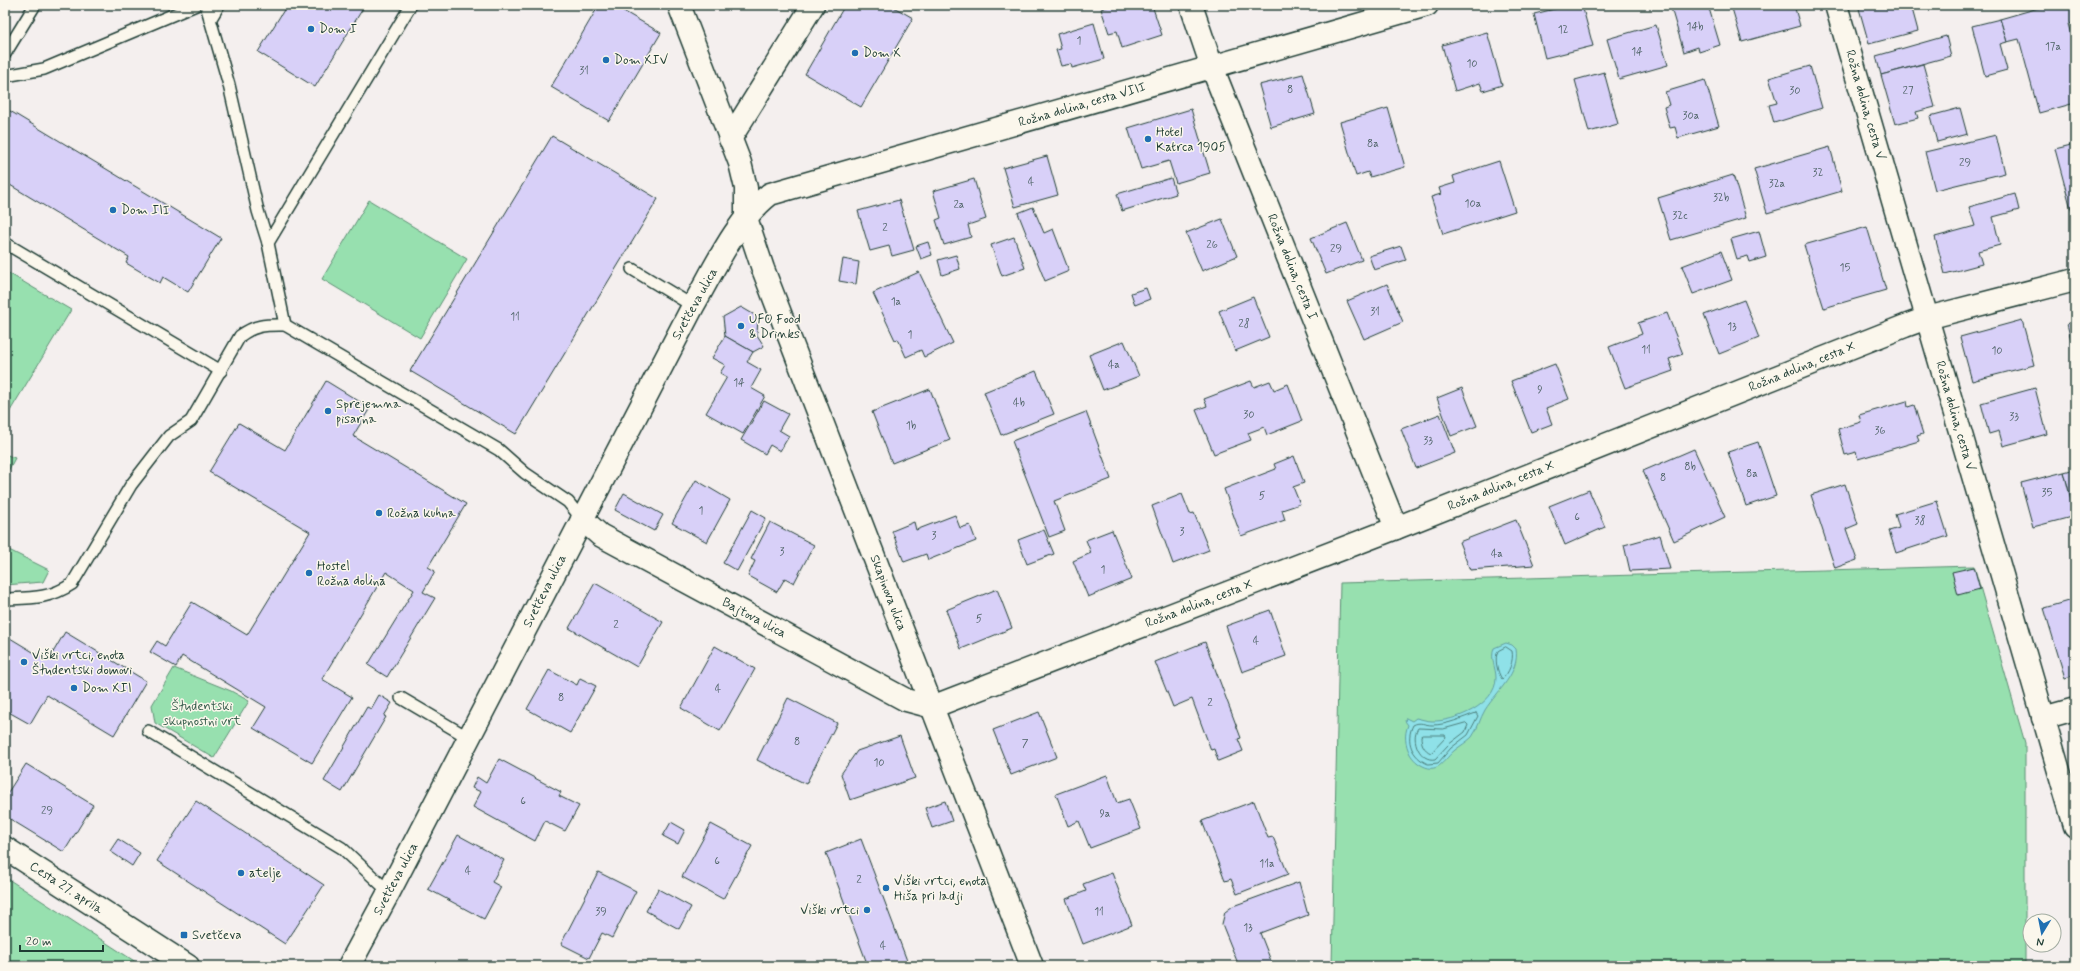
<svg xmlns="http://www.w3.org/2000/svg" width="2080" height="971" font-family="Mynerve,sans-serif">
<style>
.green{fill:#97e0af;stroke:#5b8e72}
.water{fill:#8fe1e8;stroke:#629fa0}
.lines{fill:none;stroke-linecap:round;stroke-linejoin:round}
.shore{stroke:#4c7f7c;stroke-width:1}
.building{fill:#d8d0f8;stroke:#1f3d34}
.lane-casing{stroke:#1f3d34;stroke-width:14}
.street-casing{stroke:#1f3d34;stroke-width:25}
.secondary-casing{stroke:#1f3d34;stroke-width:25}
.lane{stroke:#fbf7ec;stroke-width:11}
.street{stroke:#fbf7ec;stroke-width:22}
.secondary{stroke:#fbf7ec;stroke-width:22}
.poi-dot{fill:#1f6fb2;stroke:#fbf7ec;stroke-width:1.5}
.labels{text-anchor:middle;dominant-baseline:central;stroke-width:3;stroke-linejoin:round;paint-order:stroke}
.number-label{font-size:11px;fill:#4d6265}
.poi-label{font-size:13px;fill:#1f3d34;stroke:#fbf7ec;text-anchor:start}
.street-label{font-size:13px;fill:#1f3d34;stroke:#fbf7ec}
.park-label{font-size:13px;fill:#375e4d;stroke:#fbf7ec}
</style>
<rect width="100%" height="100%" fill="#f4efee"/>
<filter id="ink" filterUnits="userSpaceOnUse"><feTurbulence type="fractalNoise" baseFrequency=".025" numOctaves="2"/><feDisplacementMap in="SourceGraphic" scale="8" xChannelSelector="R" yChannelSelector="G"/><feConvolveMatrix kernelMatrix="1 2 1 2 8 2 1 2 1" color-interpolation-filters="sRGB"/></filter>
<g filter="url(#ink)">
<g class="green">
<polygon points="369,200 467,259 420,338 322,279"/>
<polygon points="5,271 71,310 7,416 5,415"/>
<polygon points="5,454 15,458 5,477"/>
<polygon points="5,548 49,570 43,582 5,585"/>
<polygon points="1974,566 2025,743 2025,966 1332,966 1340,583"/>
<polygon points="174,668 231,691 249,701 214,758 155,723 152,705"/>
<polygon points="5,877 142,966 5,966"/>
</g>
<path class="water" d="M1506 643 1512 645 1516 649C1520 673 1497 691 1485 710 1480 718 1478 729 1472 737 1467 742 1460 746 1455 750 1444 759 1439 774 1423 766 1418 764 1413 759 1410 754 1405 744 1404 735 1408 725L1405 721 1406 718 1412 721 1416 718C1421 719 1427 721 1432 721 1454 722 1496 705 1496 678 1496 667 1490 660 1494 648Z"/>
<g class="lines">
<g class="shore">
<path d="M1506 647 1512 651C1514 660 1509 674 1502 679 1497 672 1494 658 1498 651Z"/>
<path d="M1476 713 1478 716 1468 735 1451 748 1438 763 1428 764C1412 757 1405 741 1413 725 1420 721 1425 725 1432 725 1448 725 1461 718 1476 713Z"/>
<path d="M1466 723 1468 725 1465 732 1448 745 1435 759C1420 762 1410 739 1418 728L1443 729Z"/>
<path d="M1423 735H1445L1446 737 1431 753C1424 750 1421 744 1421 736Z"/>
</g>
</g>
<g class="building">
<polygon points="287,5 365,5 315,87 258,52"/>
<polygon points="599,5 613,5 661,33 609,121 551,87"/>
<polygon points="845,5 890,5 913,18 861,107 805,74"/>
<polygon points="1113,5 1152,5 1162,35 1122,48 1117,31 1109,33 1101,9"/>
<polygon points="1571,5 1582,5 1593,46 1545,58 1534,14"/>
<polygon points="1679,5 1708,5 1720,45 1699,52 1698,47 1684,52 1671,8"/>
<polygon points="1731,5 1794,5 1800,26 1742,42"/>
<polygon points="1858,5 1911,5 1918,31 1869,44"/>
<polygon points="2049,5 2072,5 2075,17 2075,22 2068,24 2075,48 2075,103 2039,113 2019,39 2007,42 2000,19"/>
<polygon points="2000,19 2007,42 2000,44 2007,70 1985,76 1972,26"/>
<polygon points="1094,23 1104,59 1072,68 1071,64 1061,66 1056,50 1061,49 1057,34"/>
<polygon points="1656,25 1668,65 1619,79 1607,39"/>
<polygon points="1487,32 1502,85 1483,91 1480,83 1455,91 1442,45"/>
<polygon points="1946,36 1951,56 1881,75 1876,56"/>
<polygon points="1923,64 1935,107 1916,112 1918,118 1895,124 1881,75"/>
<polygon points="1810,66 1822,108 1774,123 1769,105 1777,103 1769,78"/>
<polygon points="1604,72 1618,124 1589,132 1575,80"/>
<polygon points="1303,74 1315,114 1271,127 1259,85"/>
<polygon points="1705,80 1719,126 1678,138 1675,127 1670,128 1664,107 1669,105 1665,92"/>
<polygon points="5,108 221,238 188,292 163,277 160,283 126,263 129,257 5,182"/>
<polygon points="1388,108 1405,167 1370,177 1368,172 1356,176 1340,122"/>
<polygon points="1960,108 1967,134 1937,142 1930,116"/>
<polygon points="1191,109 1210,173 1176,183 1169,161 1141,169 1128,128"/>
<polygon points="1996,135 2005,173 1935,190 1925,152"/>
<polygon points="552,136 658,199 516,434 410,371"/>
<polygon points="2075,144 2075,224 2055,149"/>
<polygon points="1830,147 1842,191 1767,213 1754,169"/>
<polygon points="1047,156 1058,195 1015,207 1003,168"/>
<polygon points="1499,161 1515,211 1443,234 1431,197 1441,194 1439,188 1455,183 1453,176"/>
<polygon points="1733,175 1746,218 1671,240 1658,198"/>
<polygon points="1171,178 1176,194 1122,211 1117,194"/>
<polygon points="974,179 986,219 968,225 971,237 944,245 936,220 941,218 933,191"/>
<polygon points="2015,194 2019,210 1993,217 2000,245 1978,251 1982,264 1945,274 1935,237 1975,226 1969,207"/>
<polygon points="899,200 914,250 892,256 889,246 870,251 858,211"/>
<polygon points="1033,207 1044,233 1053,229 1069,271 1045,281 1018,213"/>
<polygon points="1222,219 1237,256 1202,271 1186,233"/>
<polygon points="1347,223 1362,260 1326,274 1311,238"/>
<polygon points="1867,227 1886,290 1824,308 1804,245"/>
<polygon points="1759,231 1766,257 1750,262 1748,256 1737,259 1731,239"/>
<polygon points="1014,237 1025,268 1002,276 991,245"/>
<polygon points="928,242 932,255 921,259 916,246"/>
<polygon points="1401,246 1406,260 1374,270 1369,256"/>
<polygon points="1721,251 1732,280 1693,294 1682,266"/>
<polygon points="956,255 960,269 942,275 938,260"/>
<polygon points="843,259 859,262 856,284 839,281"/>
<polygon points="919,272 953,343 924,357 921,350 906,357 898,339 895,340 873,293"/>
<polygon points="1387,284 1403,322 1364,339 1347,301"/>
<polygon points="1146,288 1150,299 1135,305 1131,293"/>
<polygon points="1253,297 1269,337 1235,351 1219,311"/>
<polygon points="1744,300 1759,338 1719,354 1704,315"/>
<polygon points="741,307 758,317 757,335 764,346 753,352 725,336 723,317"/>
<polygon points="1667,313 1683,354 1669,359 1673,371 1625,388 1609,347 1642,334 1638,323"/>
<polygon points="2022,320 2034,365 1972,381 1960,337"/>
<polygon points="2075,322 2075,356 2067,324"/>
<polygon points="725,336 753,352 747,362 761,370 751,388 765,396 743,434 706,413 727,377 720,373 725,365 712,358"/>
<polygon points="1124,341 1139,376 1103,390 1089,355"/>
<polygon points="1555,364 1569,399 1546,408 1552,424 1531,432 1511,381"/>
<polygon points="1036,371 1054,414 1001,435 984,392"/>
<polygon points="326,381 370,408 353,436 466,504 428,567 435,571 423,592 435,598 387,677 368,665 414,590 386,572 322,679 352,697 312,763 253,728 266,707 182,656 176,667 150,652 157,641 165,646 192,602 247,635 310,532 209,472 239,423 285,450"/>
<polygon points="1251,381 1254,387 1270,381 1274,390 1288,384 1302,421 1267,435 1264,427 1248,433 1251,440 1214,454 1196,410 1207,406 1204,399"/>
<polygon points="1462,388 1477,426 1451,436 1437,398"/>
<polygon points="2035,388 2047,434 2003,446 1999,431 1989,434 1981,403"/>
<polygon points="930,389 950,440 892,463 872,412"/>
<polygon points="764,401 788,414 779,430 789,436 780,451 770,445 765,454 741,440"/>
<polygon points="1907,401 1908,407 1914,405 1923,434 1917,436 1919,441 1858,459 1856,452 1845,455 1838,429 1861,422 1859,415"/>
<polygon points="1086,412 1111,479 1054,501 1065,531 1049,537 1012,441"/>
<polygon points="1440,414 1455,453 1416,468 1401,429"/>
<polygon points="1758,442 1776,496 1746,506 1728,452"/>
<polygon points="1694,449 1725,517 1674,541 1643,471"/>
<polygon points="1294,456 1304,483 1293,487 1300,504 1282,510 1285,520 1241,536 1224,489 1276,469 1274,464"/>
<polygon points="2075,469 2075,503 2072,503 2064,472"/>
<polygon points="2064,472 2075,516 2033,527 2021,483"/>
<polygon points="696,480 730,500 707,542 672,523"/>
<polygon points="1845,484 1858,524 1846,529 1857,560 1835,568 1811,495"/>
<polygon points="1589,490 1605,527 1565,545 1549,506"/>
<polygon points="624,493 663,515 654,531 615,510"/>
<polygon points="1182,494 1190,514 1194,513 1209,550 1173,564 1152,506"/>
<polygon points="1937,501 1948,536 1896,553 1889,531 1899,528 1895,514"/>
<polygon points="752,510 766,518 737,571 723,563"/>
<polygon points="955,515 960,528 970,525 976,541 928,560 926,554 904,562 892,531 914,522 916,530"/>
<polygon points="1516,520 1534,565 1470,570 1459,542"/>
<polygon points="770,522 814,545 794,583 785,578 777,592 748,576 755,561 751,559"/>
<polygon points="1044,530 1054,554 1027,564 1018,540"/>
<polygon points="1112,530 1132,579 1088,597 1073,561 1091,553 1086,540"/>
<polygon points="1660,535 1670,569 1630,571 1624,545"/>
<polygon points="1974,567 1980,589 1958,595 1952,572"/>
<polygon points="595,583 663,622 637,667 569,628"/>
<polygon points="997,589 1012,628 961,649 946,610"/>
<polygon points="2075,599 2075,675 2065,678 2044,608"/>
<polygon points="1270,610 1286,656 1242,672 1226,626"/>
<polygon points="65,632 146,681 114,735 47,695 30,724 5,710 5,635 48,661"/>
<polygon points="1205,642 1241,738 1238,739 1243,751 1218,761 1214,749 1211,750 1192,699 1173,707 1155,662"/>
<polygon points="715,646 755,669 720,731 681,708"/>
<polygon points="549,670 577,685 580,678 596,686 570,733 527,709"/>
<polygon points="379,695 392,703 384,716 386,717 342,792 324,781 367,707 371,709"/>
<polygon points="788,698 837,723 806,784 757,760"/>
<polygon points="1039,712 1057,757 1011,775 993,730"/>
<polygon points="900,736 915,778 850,800 841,774 857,751"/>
<polygon points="499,759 561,792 559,796 579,806 565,831 545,821 535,841 473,807 481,792 472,788 477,777 486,783"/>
<polygon points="26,764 93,805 64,852 5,816 5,797"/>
<polygon points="1107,775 1117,803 1129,799 1141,829 1090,848 1079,821 1068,826 1056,794"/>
<polygon points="196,801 324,885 285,944 157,861"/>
<polygon points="945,801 952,821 932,828 925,808"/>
<polygon points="1254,801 1268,838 1273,837 1288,874 1237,894 1231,879 1225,881 1202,821"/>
<polygon points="671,822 685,830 678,844 663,836"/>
<polygon points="711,824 752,846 723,899 682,877"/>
<polygon points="458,835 504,860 492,882 501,887 484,919 428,889"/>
<polygon points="118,839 140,853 132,866 110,851"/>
<polygon points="861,839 909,966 868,966 826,853"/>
<polygon points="598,872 636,891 612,938 602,933 589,958 561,944"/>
<polygon points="1112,873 1132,925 1083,944 1066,899 1086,891 1083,884"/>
<polygon points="1299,882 1308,915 1260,933 1273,966 1239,966 1222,924 1225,912 1233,906"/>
<polygon points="658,889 691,907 679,929 646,911"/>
</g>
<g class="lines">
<defs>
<g id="lane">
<polyline points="206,5 229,85 258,211 268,243"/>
<polyline points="210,20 219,5"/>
<polyline points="5,54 35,5"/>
<polyline points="5,76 44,69 196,5"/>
<polyline points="5,243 221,371"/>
<polyline points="632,269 693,306"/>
<polyline points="285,325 268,243 411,5"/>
<path d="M5 599C32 598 49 599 72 584L131 485 169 436 191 421 240 336C256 324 266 325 285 325L499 450 525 473 568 502 582 519"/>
<polyline points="401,698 469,738"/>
<polyline points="148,731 342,848 389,892"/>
</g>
<g id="street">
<polyline points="679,5 740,163 746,188 746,218 763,269 1032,966"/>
<polyline points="1191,5 1212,67 1396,528"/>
<polyline points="1836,5 2075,826"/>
<polyline points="730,139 813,5"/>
<polyline points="582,519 600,535 906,700 932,707 1396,528 1905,326 1927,318 2075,280"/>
<polyline points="2043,718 2075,709"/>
<path d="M349 966 389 892 693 306C715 268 735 221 770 194L1427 5"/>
</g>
<polyline id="secondary" points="5,848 188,966"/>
</defs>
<use href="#lane" class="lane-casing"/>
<use href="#street" class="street-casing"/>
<use href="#secondary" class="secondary-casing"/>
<use href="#lane" class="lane"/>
<use href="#street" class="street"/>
<use href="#secondary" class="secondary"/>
</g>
</g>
<g class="poi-dot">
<circle cx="311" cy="29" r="4"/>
<circle cx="855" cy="53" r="4"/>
<circle cx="606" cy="60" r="4"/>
<circle cx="1148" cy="139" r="4"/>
<circle cx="113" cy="210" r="4"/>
<circle cx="741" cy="326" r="4"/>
<circle cx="328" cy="411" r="4"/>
<circle cx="379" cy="513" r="4"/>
<circle cx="309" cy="573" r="4"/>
<circle cx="24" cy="662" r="4"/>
<circle cx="74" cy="688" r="4"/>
<circle cx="241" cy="873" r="4"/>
<circle cx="886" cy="888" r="4"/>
<circle cx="867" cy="910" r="4"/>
<rect x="180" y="931" width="8" height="8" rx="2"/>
</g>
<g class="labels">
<g class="number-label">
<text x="1695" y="27">14b</text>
<text x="1563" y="30">12</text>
<text x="1079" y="41">1</text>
<text x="2053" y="47">17a</text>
<text x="1637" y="52">14</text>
<text x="1472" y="64">10</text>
<text x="584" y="71">31</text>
<text x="1290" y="90">8</text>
<text x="1795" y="91">30</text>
<text x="1908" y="91">27</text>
<text x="1691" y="116">30a</text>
<text x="1373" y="144">8a</text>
<text x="1965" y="163">29</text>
<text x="1818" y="173">32</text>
<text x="1031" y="182">4</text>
<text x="1777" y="184">32a</text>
<text x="1721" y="198">32b</text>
<text x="1473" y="204">10a</text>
<text x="959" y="205">2a</text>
<text x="1680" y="216">32c</text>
<text x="885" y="228">2</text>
<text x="1212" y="245">26</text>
<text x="1336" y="249">29</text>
<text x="1845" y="268">15</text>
<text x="896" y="302">1a</text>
<text x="1375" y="312">31</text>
<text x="515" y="317">11</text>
<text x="1244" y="324">28</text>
<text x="1732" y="327">13</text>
<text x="910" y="335">1</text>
<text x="1646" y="350">11</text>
<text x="1997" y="351">10</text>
<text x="1114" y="365">4a</text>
<text x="739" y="383">14</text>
<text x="1540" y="390">9</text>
<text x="1019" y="403">4b</text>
<text x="1249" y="415">30</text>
<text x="2014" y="417">33</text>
<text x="911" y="426">1b</text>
<text x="1880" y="431">36</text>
<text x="1428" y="441">33</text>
<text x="1690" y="467">8b</text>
<text x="1752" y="474">8a</text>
<text x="1663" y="478">8</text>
<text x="2047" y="493">35</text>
<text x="1262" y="496">5</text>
<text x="701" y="511">1</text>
<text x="1577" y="517">6</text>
<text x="1920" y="521">38</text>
<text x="1182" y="532">3</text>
<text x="934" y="536">3</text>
<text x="782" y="552">3</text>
<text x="1497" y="554">4a</text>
<text x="1103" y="570">1</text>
<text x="979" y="619">5</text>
<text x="616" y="625">2</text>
<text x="1256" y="641">4</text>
<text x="718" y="689">4</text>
<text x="561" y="698">8</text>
<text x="1210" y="703">2</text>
<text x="797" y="742">8</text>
<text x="1025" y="744">7</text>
<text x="879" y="763">10</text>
<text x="523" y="801">6</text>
<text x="47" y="811">29</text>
<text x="1105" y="814">9a</text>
<text x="717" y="861">6</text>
<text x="1267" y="864">11a</text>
<text x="468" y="871">4</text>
<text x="859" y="880">2</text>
<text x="601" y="912">39</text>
<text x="1099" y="912">11</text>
<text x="1248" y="928">13</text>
<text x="883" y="946">4</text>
</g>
<g class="poi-label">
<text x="319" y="29">Dom I</text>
<text x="863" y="53">Dom X</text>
<text x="614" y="60">Dom XIV</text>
<text x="1156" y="132">Hotel<tspan x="1156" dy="15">Katrca 1905</tspan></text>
<text x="121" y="210">Dom III</text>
<text x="749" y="319">UFO Food<tspan x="749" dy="15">&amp; Drinks</tspan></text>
<text x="336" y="404">Sprejemna<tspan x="336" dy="15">pisarna</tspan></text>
<text x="387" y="513">Rožna kuhna</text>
<text x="317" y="566">Hostel<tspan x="317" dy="15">Rožna dolina</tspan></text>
<text x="32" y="655">Viški vrtci, enota<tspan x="32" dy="15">Študentski domovi</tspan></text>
<text x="82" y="688">Dom XII</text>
<text x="249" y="873">atelje</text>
<text x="894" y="881">Viški vrtci, enota<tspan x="894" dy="15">Hiša pri ladji</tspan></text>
<text x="859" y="910" text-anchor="end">Viški vrtci</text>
<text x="192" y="935">Svetčeva</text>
</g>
<g class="street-label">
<text transform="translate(1082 105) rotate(-16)">Rožna dolina, cesta VIII</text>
<text transform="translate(1865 105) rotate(74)">Rožna dolina, cesta V</text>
<text transform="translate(1292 267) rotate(68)">Rožna dolina, cesta I</text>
<text transform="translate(695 304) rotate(-61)">Svetčeva ulica</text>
<text transform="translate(1802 367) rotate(-22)">Rožna dolina, cesta X</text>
<text transform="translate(1955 416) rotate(74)">Rožna dolina, cesta V</text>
<text transform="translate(1501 486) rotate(-22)">Rožna dolina, cesta X</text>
<text transform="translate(545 591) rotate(-63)">Svetčeva ulica</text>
<text transform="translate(888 593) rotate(69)">Skapinova ulica</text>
<text transform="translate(1199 604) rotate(-21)">Rožna dolina, cesta X</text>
<text transform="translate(754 618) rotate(28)">Bajtova ulica</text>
<text transform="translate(396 879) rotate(-62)">Svetčeva ulica</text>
<text transform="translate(66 888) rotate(33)">Cesta 27. aprila</text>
</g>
<g class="park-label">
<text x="202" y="706">Študentski<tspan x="202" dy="15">skupnostni vrt</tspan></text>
</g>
</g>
<rect width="2080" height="971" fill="none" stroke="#fbf7ec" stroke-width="20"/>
<rect x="10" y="10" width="2060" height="951" fill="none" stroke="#1f3d34" stroke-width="1.5" filter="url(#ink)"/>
<g transform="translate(2042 933) rotate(190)"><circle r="19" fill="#fbf7ec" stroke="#a3ada2"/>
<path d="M0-3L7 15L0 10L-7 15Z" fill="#1f6fb2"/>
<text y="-6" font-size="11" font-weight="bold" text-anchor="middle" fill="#1f3d34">N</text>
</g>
<path d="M20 945v6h83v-6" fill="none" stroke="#1f3d34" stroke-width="2"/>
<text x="26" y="945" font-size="12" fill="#1f3d34" stroke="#fbf7ec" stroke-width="3" paint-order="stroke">20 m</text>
</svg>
